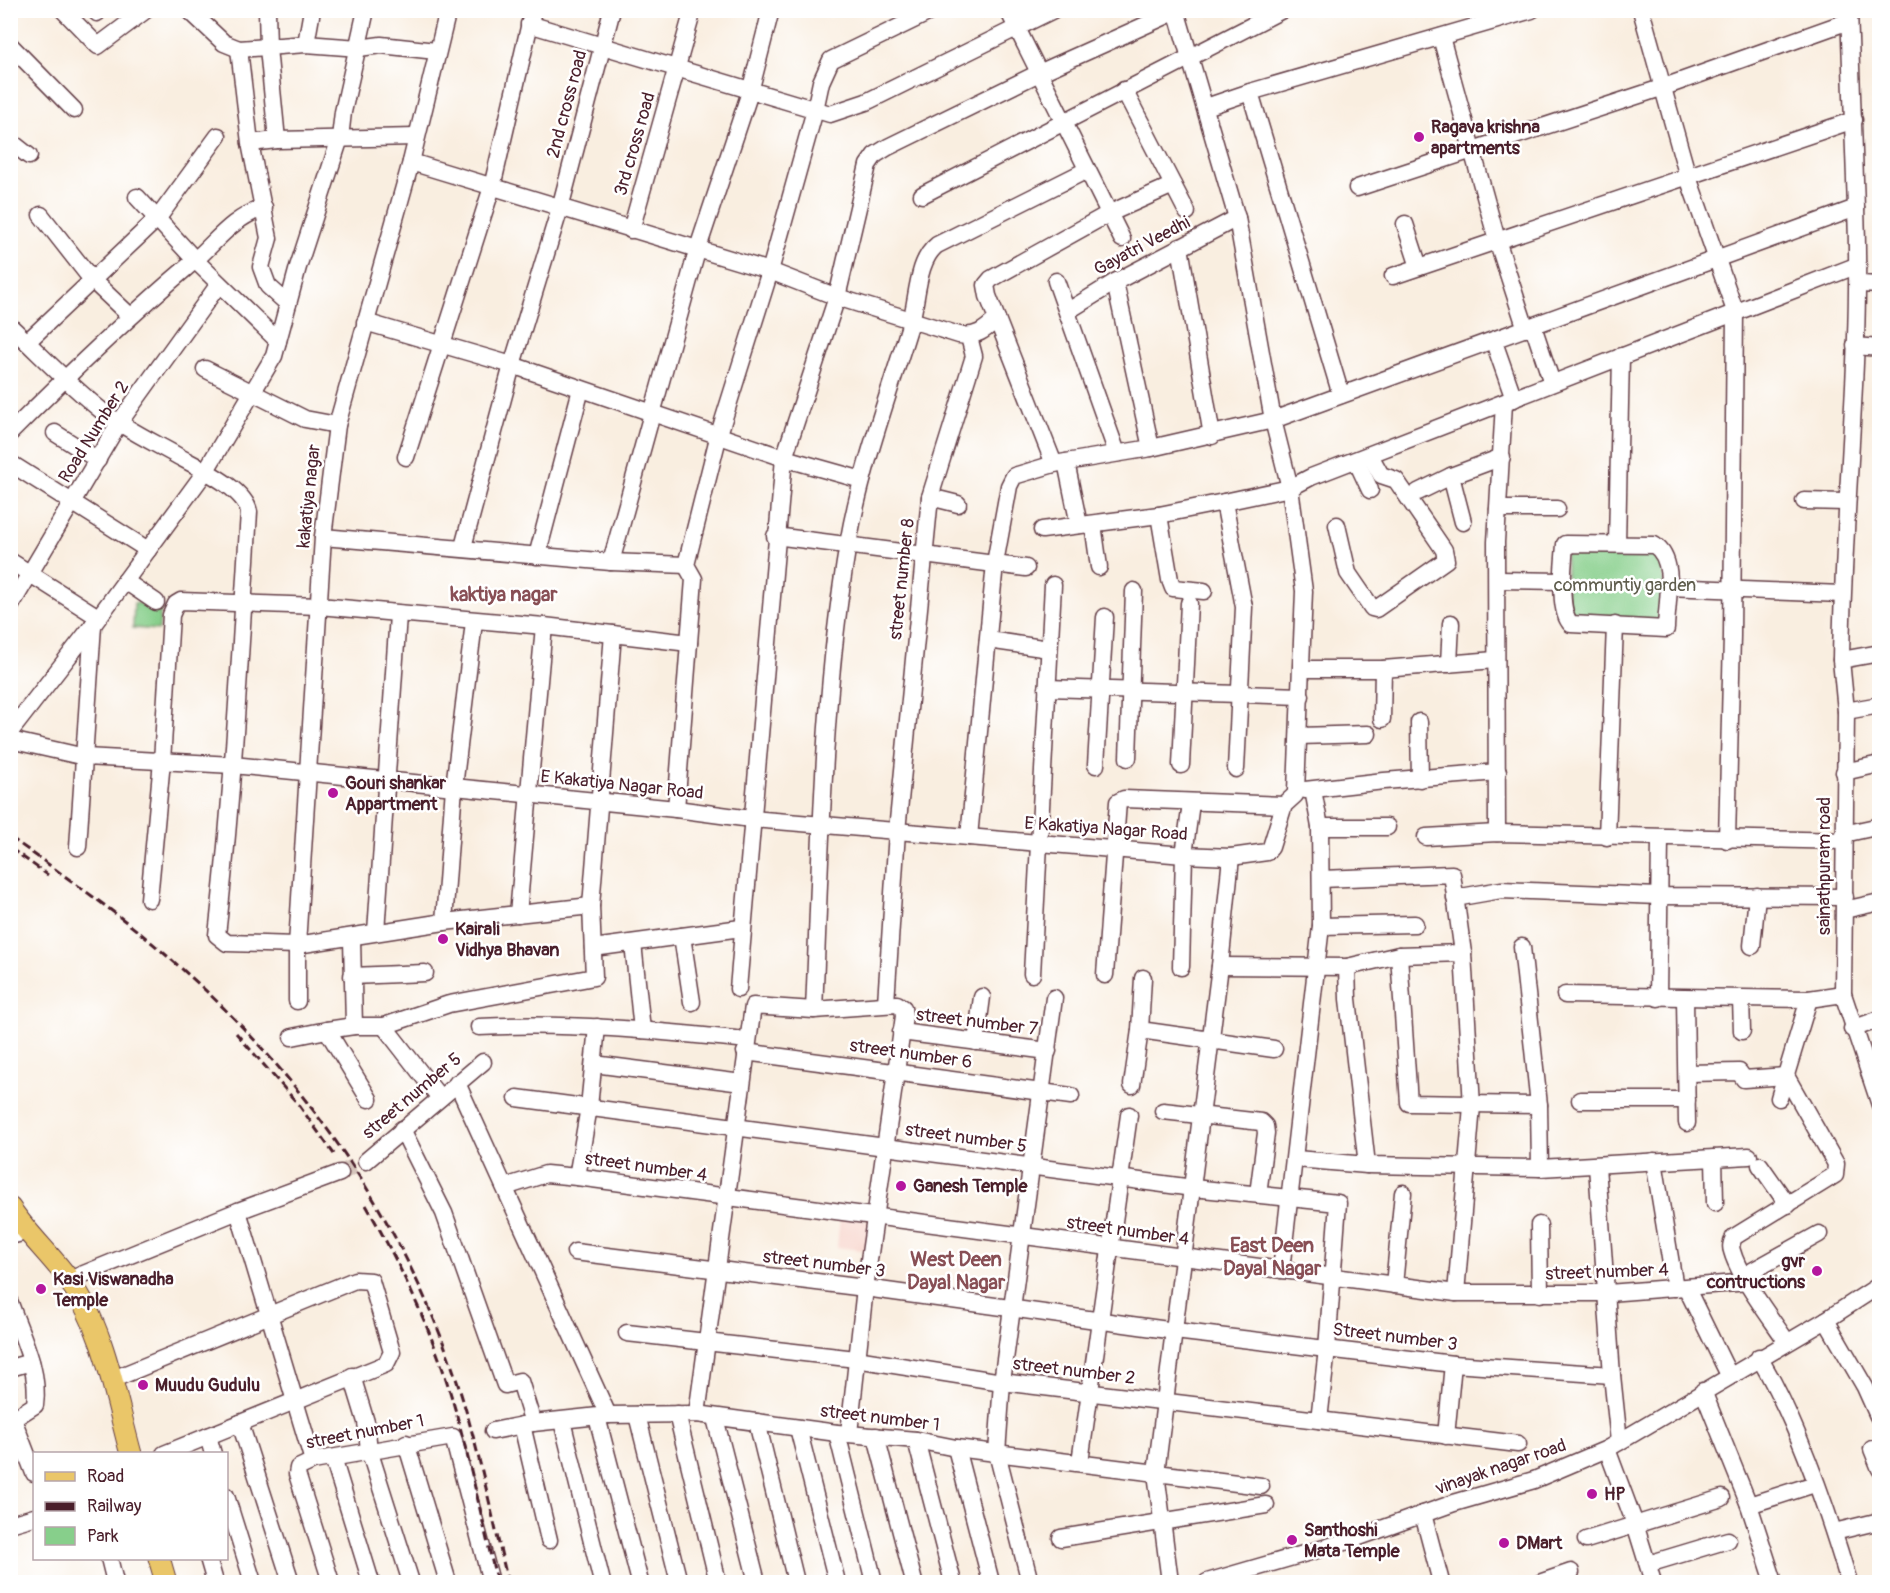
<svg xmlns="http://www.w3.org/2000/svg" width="1890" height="1593" font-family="Pangolin,sans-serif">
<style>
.built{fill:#f7d1c7}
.green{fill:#87cf8b;stroke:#68775b;stroke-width:1.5}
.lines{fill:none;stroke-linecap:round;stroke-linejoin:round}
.minor-tunnel{stroke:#d6c5bc;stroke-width:16;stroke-dasharray:16 8;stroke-linecap:butt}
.minor-casing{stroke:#643e46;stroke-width:19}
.major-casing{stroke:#643e46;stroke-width:23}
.minor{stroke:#fff;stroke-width:16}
.major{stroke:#eac669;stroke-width:21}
.rail{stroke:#4a1f2b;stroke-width:3;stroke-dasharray:9 4.5;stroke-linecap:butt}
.poi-dot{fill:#b5179e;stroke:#fff;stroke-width:2}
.labels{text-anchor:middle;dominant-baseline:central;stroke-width:5;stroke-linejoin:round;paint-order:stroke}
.street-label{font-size:18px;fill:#4a1f2b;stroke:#fff}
.poi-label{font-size:18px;font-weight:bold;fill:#4a1f2b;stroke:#fff;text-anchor:start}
.park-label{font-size:18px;fill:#5f5d4d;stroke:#fff}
.neighbourhood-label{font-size:20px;font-weight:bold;fill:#884f55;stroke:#fff}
</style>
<rect width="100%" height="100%" fill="#fff"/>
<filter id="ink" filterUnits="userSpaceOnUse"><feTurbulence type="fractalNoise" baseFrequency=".0167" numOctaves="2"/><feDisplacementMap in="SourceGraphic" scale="12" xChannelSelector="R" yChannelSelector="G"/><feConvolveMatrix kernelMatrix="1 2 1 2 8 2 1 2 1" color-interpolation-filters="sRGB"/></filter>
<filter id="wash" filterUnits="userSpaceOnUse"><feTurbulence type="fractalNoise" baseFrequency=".008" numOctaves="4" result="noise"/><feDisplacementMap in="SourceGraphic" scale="24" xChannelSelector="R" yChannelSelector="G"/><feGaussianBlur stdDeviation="1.35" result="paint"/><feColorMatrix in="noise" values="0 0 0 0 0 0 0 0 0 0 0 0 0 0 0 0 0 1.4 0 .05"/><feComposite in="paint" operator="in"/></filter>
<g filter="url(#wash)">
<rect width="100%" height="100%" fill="#f9eee0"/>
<polygon class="built" points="840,1217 871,1221 869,1251 837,1247"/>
<g class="green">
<polygon points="1565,546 1662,550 1666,629 1568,621"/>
<polygon points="134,603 161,605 159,630 133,628"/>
</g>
</g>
<g filter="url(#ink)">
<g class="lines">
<polyline class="minor-tunnel" points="340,1173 366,1161"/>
<defs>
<g id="minor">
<polyline points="63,10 98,46 146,10"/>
<polyline points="96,10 97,13"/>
<polyline points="189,10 224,43 239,49 306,44 359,48 381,45 436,51"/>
<polyline points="267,10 268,48 277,140"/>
<polyline points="1008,10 1122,239"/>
<polyline points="1641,10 1688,177 1735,311 1732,636 1727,840"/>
<polyline points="529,24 830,114 866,102 1053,10"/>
<polyline points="1441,37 1497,240 1526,329"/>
<polyline points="306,44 312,10"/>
<polyline points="10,45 74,110"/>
<polyline points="239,49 250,143 269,238 261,267 268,286 288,304"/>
<polyline points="1124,90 1187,212"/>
<polyline points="1206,107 1250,92"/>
<polyline points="10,141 29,156"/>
<polyline points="250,143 277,140 416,137"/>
<path d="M411 162 770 271 837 297 959 335C976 338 985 330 997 319"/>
<polyline points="1357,188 1664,87 1849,21"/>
<polyline points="922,195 1282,10"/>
<polyline points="137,197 195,260 278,341"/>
<polyline points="41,215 92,280 129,315"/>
<polyline points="1405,224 1419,267"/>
<polyline points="631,230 693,10"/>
<polyline points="1180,247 1212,436"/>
<polyline points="1393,276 1854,120"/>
<polyline points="1056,281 1117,453"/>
<polyline points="1115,282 1151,448"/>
<polyline points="1859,284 1880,285"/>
<polyline points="1068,311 1115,282 1237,218"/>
<polyline points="365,322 512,365 784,458 862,480"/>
<polyline points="1533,326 1552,383"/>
<path d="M11 327C41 355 69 385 102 411 124 428 151 441 176 455 197 467 245 488 249 512 240 654 233 795 217 935L227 943 297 945 444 922 591 906"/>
<polyline points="27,342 158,218 218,136"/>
<polyline points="1494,342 1514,399"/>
<polyline points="1855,346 1880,348"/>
<polyline points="205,369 305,419 337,425"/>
<polyline points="1341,395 1250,92 1532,10"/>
<path d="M10 433C69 374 128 317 192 263 219 239 229 221 264 207"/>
<polyline points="55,433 98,460"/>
<polyline points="406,457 492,187 533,10"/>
<polyline points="1356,460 1370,490"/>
<polyline points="1066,462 1079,525"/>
<polyline points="10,463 148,550"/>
<polyline points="1054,464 988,296 986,285 991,279 1108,214 1173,185"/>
<polyline points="1451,476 1463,522"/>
<polyline points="1418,492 1451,476 1502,457"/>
<polyline points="930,497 958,504"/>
<polyline points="1804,501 1845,502"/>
<polyline points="1224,502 1244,607 1236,769"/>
<polyline points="1498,509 1557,509"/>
<polyline points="1159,515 1170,580 1173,588 1204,591"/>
<polyline points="1093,524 1099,567"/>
<polyline points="1337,525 1348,573 1372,608 1376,609 1446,560 1444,550 1396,480 1381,475 1370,455"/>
<polyline points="1042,530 1159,515 1224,502 1290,488 1311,477 1858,265"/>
<polyline points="775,536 1026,568"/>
<polyline points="323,537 611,562 686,565"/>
<path d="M1565 544 1654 545C1678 560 1666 605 1666 629L1571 624C1557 610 1564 563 1565 544Z"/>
<polyline points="1617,544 1621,356"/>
<polyline points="463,547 512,365 560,208 612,10"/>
<polyline points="537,556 581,389"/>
<polyline points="10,561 98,617"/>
<polyline points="611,562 697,251 750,92 771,10"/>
<polyline points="1498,580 1562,581"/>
<polyline points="125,581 156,602"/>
<polyline points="1667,587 1842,594"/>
<polyline points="10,607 119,423 219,284"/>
<polyline points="988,640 1049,649"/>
<polyline points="1880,653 1841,660 1846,711 1843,994 1880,1105"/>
<path d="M1841 660C1843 509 1862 359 1856 208"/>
<polyline points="1449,664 1451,623"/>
<polyline points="1302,669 1383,669 1495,660"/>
<polyline points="1047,688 1301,696"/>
<polyline points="1846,711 1880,705"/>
<polyline points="1382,719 1383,669"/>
<polyline points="1419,722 1420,779"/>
<polyline points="10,732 93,625 205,472 274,356 298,267 340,138 343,112 366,10"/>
<polyline points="1299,736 1368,734"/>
<polyline points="10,740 85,757 233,765 676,809 751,819 1184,855 1231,857 1267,852 1271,847 1284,805 1295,795 1296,791 1304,591 1290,488 1273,420 1237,218 1176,10"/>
<polyline points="1128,758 1134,591"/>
<polyline points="1096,765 1105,617"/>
<polyline points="1181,765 1189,603"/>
<polyline points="1844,772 1880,764"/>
<polyline points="1305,790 1384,781 1498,772"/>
<polyline points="676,809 694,579 686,565 719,434 770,271 815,110 821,82 831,60 934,10"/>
<polyline points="1320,827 1387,827"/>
<polyline points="1497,833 1496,542 1504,403"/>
<polyline points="1844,834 1880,826"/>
<polyline points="969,837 995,563 1009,486 1014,476 1054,464 1151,448 1273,420 1856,208 1849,10"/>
<polyline points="1426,837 1497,833 1844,841"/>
<polyline points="1607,837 1615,625"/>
<polyline points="78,847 93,625"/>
<polyline points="1321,879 1452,874 1463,953 1472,1106 1456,1293"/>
<polyline points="1455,898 1501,890 1659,896 1845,897"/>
<polyline points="149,899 162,761 171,615 176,604 181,601 319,606 544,626 689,643"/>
<polyline points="1844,910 1880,902"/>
<polyline points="518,914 544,626"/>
<polyline points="444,922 454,787 474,622"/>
<polyline points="1321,926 1415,924"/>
<polyline points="376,932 398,615"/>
<polyline points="682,936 692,1002"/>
<polyline points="352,939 354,1026"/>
<polyline points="633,943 642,1030"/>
<polyline points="1752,946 1757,896"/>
<polyline points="1522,947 1539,1105 1540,1168"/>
<polyline points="593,948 741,928"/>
<polyline points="1399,955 1409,1103 1539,1105"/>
<polyline points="1220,966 1347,967 1399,955 1463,953"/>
<polyline points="1181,967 1184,855 1191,803"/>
<polyline points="1347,967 1348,999 1367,1165"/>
<polyline points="1032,974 1053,585"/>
<polyline points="1105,975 1118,802 1124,799 1284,805"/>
<polyline points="352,976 425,973"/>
<polyline points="1143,978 1140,1030 1274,1049"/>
<polyline points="738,989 784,458 837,297 868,165 875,155 888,147 1039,73 1179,10"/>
<polyline points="1565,995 1809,999 1843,994"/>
<polyline points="1658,998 1660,839"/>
<polyline points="1685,999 1687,1123"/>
<polyline points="1741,999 1742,1031"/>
<polyline points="297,1001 297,945 323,537 337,425 411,162 448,10"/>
<polyline points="886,1003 897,831 930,497 974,356 969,337"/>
<path d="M814 1010C821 855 822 697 848 544 861 469 888 397 910 325 918 301 916 261 937 245L1087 170"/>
<polyline points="384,1026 440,1098"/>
<path d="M479 1027C569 1022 657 1031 747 1040"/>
<polyline points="1852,1029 1880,1019"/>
<polyline points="901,1032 1048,1051"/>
<polyline points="292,1037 327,1030"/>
<polyline points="976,1042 982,997"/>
<polyline points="745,1052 1071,1096"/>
<polyline points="594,1064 742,1083"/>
<path d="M1687 1073 1739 1072 1744 1079 1786 1076 1836 1164 1835 1175 1734 1237C1732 1242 1730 1246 1732 1251 1739 1277 1771 1318 1787 1342"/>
<polyline points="457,1083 608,1415"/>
<polyline points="1132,1085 1140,1030"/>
<polyline points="517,1098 1193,1188 1338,1203 1327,1349 1319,1420"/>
<polyline points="1779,1098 1809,999"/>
<polyline points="369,1099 327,1030 354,1026 384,1026 449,1004 594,977 591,906 613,634"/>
<polyline points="1580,1100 1687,1100"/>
<polyline points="1163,1111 1261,1122 1265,1126 1266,1133 1258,1194"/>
<polyline points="402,1129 444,1213 505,1385 520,1381 533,1423"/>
<polyline points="1714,1158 1715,1203"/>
<polyline points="1296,1159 1367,1165 1540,1168 1749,1156"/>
<polyline points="366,1161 483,1062"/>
<polyline points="1654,1161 1675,1288"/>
<polyline points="1760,1165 1788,1205"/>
<polyline points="1597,1166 1612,1375 1619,1442"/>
<polyline points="577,1177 589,1107 597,1027"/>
<polyline points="505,1187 546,1174 577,1177 1456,1293 1608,1293 1749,1282"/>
<polyline points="238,1211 313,1461"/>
<polyline points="1539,1225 1540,1294"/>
<polyline points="10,1236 26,1232"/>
<polyline points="575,1252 865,1288 1175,1331 1453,1364 1612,1375"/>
<polyline points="1281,1270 1321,926 1320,827 1313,790"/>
<polyline points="1745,1275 1819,1234"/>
<polyline points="69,1280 238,1211 340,1173"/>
<polyline points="1394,1285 1403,1193"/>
<polyline points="1687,1289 1729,1375"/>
<path d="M10 1303C21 1335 40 1370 35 1405L13 1419"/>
<polyline points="1826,1320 1865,1387 1878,1416"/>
<polyline points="627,1333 856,1359 1002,1382 1518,1444"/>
<path d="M1759 1357C1798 1423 1827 1508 1849 1582"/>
<polyline points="10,1368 31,1362"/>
<polyline points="352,1376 366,1422 369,1450 411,1582"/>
<polyline points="111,1380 355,1280 371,1281 392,1352 386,1364 164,1454"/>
<polyline points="1703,1391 1749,1505 1774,1582"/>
<polyline points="677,1414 718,1582"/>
<polyline points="697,1414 753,1006 814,1010 897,1004 903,1008 904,1016 865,1288 849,1433"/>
<polyline points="637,1415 679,1582"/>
<polyline points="597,1417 640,1582"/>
<polyline points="715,1418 757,1582"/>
<polyline points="10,1420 13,1419 34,1473"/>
<polyline points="562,1421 602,1582"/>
<polyline points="757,1422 796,1582"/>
<polyline points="240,1423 291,1582"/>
<polyline points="522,1425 549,1540"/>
<polyline points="798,1428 837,1582"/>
<polyline points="493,1431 533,1423 608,1415 697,1414 837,1433 916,1440 956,1448 1261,1486"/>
<polyline points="837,1433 874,1582"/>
<polyline points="208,1436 213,1454"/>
<polyline points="876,1436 914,1582"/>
<polyline points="1446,1436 1453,1364"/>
<polyline points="916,1440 953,1582"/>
<polyline points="406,1443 448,1582"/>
<polyline points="956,1448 991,1582"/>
<polyline points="1607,1449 1635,1524 1653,1582"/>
<polyline points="1872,1449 1880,1469"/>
<polyline points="333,1458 371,1582"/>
<polyline points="1080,1462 1129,1115"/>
<polyline points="226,1496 253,1582"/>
<polyline points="1749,1505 1815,1484"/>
<polyline points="1423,1514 1441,1582"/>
<polyline points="10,1524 34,1517"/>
<polyline points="1834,1532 1880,1521"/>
<polyline points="1061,1538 1266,1505"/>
<polyline points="1586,1540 1722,1498"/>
<polyline points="109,1558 115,1582"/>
<polyline points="208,1558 215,1582"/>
<polyline points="1648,1564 1728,1540"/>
<polyline points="331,1582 297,1474 298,1468 313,1461 453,1437 491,1582"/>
<polyline points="1030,1582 997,1453 1002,1382 1054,998"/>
<polyline points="1170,1582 1156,1473 1220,966 1231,857"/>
<polyline points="1207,1582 1348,1541 1454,1503 1534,1480 1607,1449 1826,1320 1880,1285"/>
<polyline points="1542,1582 1571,1572"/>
</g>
<g id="major">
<path d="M10 1208C28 1235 51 1255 69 1280 105 1329 115 1397 131 1454"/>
<polyline points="159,1558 166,1582"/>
</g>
</defs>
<use href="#minor" class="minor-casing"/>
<use href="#major" class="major-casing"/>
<use href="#minor" class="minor"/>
<use href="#major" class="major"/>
<g class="rail">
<path d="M10 837C63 875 117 912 166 955 292 1062 392 1201 449 1358 475 1430 490 1508 508 1582"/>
<polyline points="10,848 48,875"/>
<polyline points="236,1033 298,1104 334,1154"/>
<path d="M366 1205C394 1254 421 1308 440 1361 465 1433 479 1509 497 1582"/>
</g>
</g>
</g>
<g class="poi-dot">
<circle cx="1419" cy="137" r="6"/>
<circle cx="333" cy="793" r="6"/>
<circle cx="443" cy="939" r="6"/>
<circle cx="901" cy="1186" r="6"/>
<circle cx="1817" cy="1271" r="6"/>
<circle cx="41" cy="1289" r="6"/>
<circle cx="143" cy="1385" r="6"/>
<circle cx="1592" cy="1494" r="6"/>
<circle cx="1292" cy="1540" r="6"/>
<circle cx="1504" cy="1543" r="6"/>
</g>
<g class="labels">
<g class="street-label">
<text transform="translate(567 104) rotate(-75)">2nd cross road</text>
<text transform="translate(635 144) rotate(-74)">3rd cross road</text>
<text transform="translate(1142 246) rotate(-28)">Gayatri Veedhi</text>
<text transform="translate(94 432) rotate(-58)">Road Number 2</text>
<text transform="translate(309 496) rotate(-84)">kakatiya nagar</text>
<text transform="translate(902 579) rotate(-84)">street number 8</text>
<text transform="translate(622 785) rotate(6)">E Kakatiya Nagar Road</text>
<text transform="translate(1106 829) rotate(4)">E Kakatiya Nagar Road</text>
<text transform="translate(1824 866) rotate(-90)">sainathpuram road</text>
<text transform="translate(977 1022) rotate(7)">street number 7</text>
<text transform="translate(911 1054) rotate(8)">street number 6</text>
<text transform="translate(412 1096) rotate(-40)">street number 5</text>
<text transform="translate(966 1138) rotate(8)">street number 5</text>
<text transform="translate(646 1167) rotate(8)">street number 4</text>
<text transform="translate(1128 1231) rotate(8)">street number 4</text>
<text transform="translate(824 1264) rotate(7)">street number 3</text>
<text transform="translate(1607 1272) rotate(-2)">street number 4</text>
<text transform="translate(1395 1337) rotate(7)">Street number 3</text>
<text transform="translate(1074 1371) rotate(7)">street number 2</text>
<text transform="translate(880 1418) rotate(7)">street number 1</text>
<text transform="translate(365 1432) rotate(-11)">street number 1</text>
<text transform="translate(1501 1467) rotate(-19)">vinayak nagar road</text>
</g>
<g class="poi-label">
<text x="1431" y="127">Ragava krishna<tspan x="1431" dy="21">apartments</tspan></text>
<text x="345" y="783">Gouri shankar<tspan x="345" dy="21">Appartment</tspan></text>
<text x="455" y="929">Kairali<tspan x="455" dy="21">Vidhya Bhavan</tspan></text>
<text x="913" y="1186">Ganesh Temple</text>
<text x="1805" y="1261" text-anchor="end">gvr<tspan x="1805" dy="21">contructions</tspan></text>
<text x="53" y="1279">Kasi Viswanadha<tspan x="53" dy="21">Temple</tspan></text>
<text x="155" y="1385">Muudu Gudulu</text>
<text x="1604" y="1494">HP</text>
<text x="1304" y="1530">Santhoshi<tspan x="1304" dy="21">Mata Temple</tspan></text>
<text x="1516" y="1543">DMart</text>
</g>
<g class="park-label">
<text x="1625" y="585">communtiy garden</text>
</g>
<g class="neighbourhood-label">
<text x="504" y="594">kaktiya nagar</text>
<text x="1272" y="1245">East Deen<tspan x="1272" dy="23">Dayal Nagar</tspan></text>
<text x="956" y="1259">West Deen<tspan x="956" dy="23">Dayal Nagar</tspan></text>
</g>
</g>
<rect width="1890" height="1593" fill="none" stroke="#fff" stroke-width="36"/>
<rect x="33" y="1452" width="195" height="108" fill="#ffffff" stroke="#b7a5aa" stroke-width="1.5"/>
<rect x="45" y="1472" width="30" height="9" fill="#eac669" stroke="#b7a5aa" stroke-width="1.5"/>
<text x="87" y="1482" font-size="18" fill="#4a1f2b">Road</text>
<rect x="45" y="1502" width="30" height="9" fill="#4a1f2b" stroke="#b7a5aa" stroke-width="1.5"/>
<text x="87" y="1512" font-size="18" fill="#4a1f2b">Railway</text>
<rect x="45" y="1527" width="30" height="18" fill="#87cf8b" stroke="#b7a5aa" stroke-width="1.5"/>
<text x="87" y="1542" font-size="18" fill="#4a1f2b">Park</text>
</svg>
